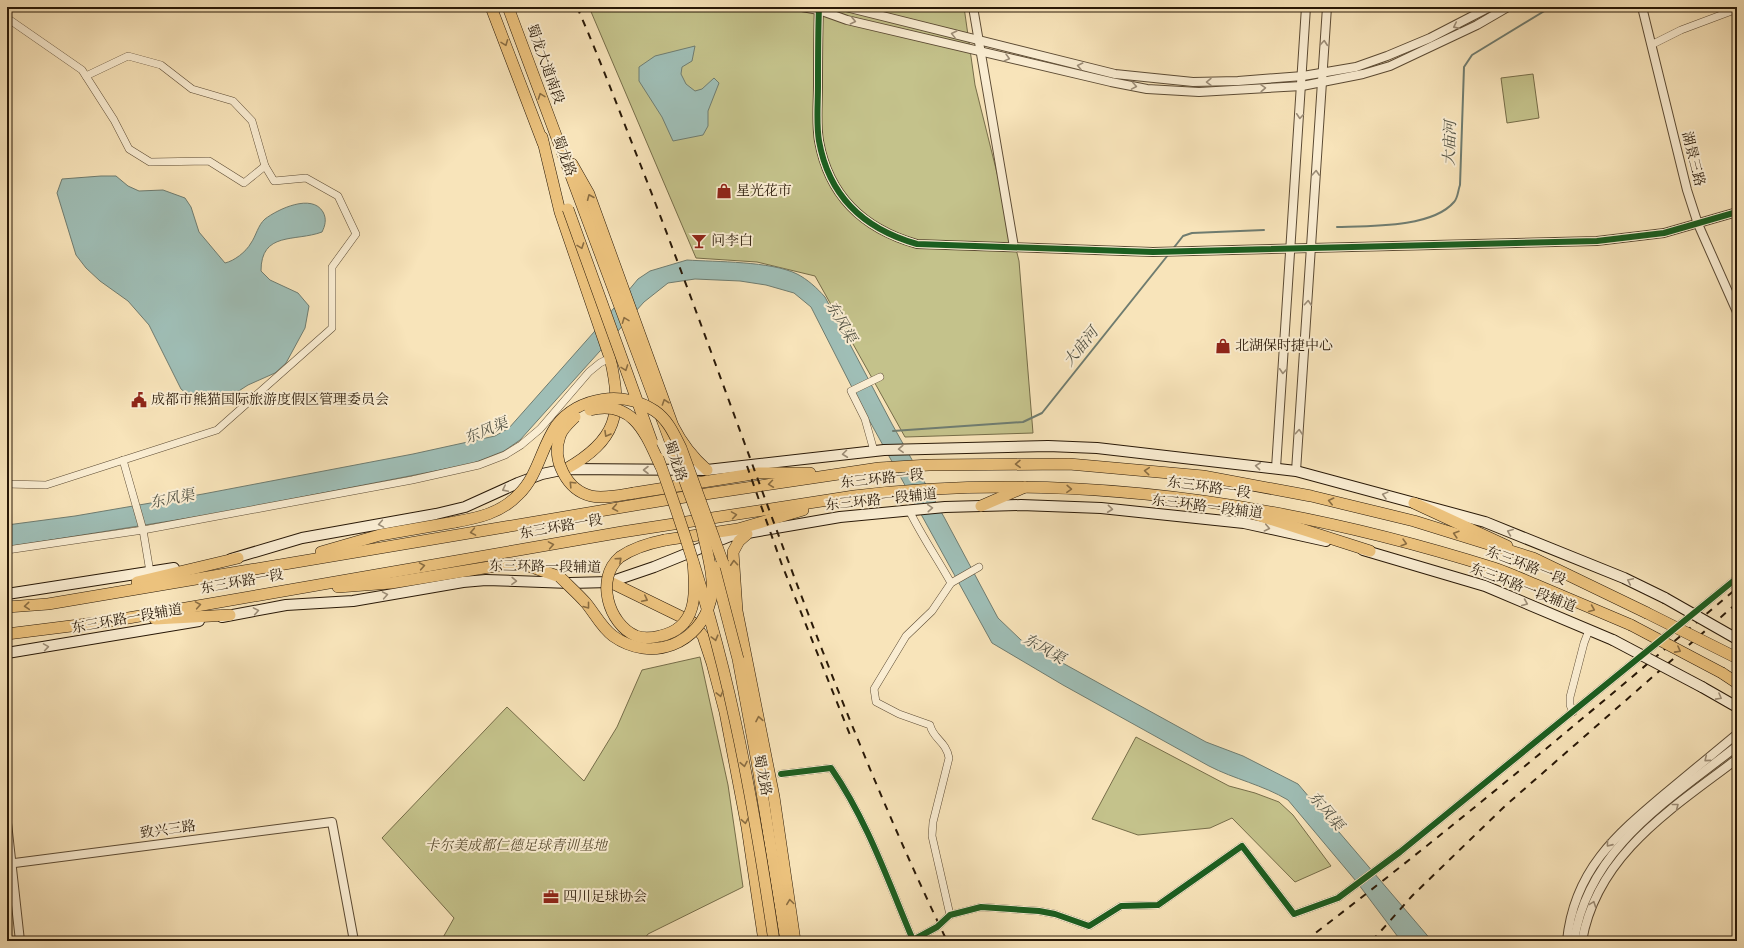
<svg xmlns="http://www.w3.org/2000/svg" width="1744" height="948" font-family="'IM FELL English','Noto Serif SC',serif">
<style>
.green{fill:#c4c28b;stroke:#766d49}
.water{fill:#9fbeb6;stroke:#6f7c70}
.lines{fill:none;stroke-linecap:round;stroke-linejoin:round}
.stream{stroke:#6f7c70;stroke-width:2}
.minor-casing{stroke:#5c4b34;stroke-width:8}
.tertiary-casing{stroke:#5c4b34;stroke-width:10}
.secondary-casing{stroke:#281807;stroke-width:12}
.primary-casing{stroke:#281807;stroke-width:12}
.trunk-casing{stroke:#281807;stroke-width:12}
.minor{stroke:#faedd2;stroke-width:7}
.tertiary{stroke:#faedd2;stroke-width:8}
.secondary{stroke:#faedd2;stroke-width:10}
.primary{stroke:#ecc27d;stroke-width:11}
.trunk{stroke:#ecc27d;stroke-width:11}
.rail{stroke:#281807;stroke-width:2;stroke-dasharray:7 7;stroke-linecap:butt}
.secondary-bridge-casing{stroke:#281807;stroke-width:12;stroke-linecap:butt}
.primary-bridge-casing{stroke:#281807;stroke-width:12;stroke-linecap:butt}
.trunk-bridge-casing{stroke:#281807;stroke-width:12;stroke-linecap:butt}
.secondary-bridge{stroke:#faedd2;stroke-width:10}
.primary-bridge{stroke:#ecc27d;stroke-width:11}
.trunk-bridge{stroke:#ecc27d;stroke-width:11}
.cycleway-casing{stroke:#faedd2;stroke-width:8}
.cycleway{stroke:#1b5e20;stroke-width:6}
.oneway{stroke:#9c8d77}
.oneway2{stroke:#8a6d42}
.labels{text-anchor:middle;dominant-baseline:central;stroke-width:4;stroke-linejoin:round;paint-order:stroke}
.street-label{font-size:14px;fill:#281807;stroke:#faedd2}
.poi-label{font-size:14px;fill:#281807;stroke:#faedd2;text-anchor:start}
.park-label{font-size:14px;font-style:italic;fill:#574b2f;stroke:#faedd2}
.water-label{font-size:15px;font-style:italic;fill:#525244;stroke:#faedd2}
</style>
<rect width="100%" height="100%" fill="#f8e4ba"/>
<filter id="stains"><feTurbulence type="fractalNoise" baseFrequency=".005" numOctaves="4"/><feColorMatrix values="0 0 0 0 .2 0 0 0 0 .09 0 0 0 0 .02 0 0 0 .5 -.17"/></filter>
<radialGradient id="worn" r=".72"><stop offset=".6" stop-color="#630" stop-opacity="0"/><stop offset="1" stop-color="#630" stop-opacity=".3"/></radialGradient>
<g class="green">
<polygon points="589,7 964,7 975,85 1019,261 1033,433 905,437 815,276 757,262 696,258"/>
<polygon points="1533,74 1539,118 1507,123 1501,78"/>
<polygon points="700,657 728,785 743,887 648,934 643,941 441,941 454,918 382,838 507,707 584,781 617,727 642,670"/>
<polygon points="1136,737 1229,786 1255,793 1279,802 1293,815 1331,866 1295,882 1232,818 1210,828 1138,835 1092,819"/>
</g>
<g class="water">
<polygon points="695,46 692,61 682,67 681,74 686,84 695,91 702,89 714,78 719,83 708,111 708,126 703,135 673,141 662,117 639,81 639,67 655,56"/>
<path d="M101 176H116L128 186 139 191 163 190 185 198 191 207 199 232 225 263C234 261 246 252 251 243 256 236 258 225 265 219 278 209 312 193 323 212 327 219 325 226 322 232 295 242 261 231 261 271L270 280 298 293 309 306 305 328 286 363 275 373 248 385 220 403 207 406 193 399 181 389 149 325 128 301 100 281 86 268 76 255 57 193 62 179Z"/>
<path d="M687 260C716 262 771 261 797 274 807 279 817 288 825 297L892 424 944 517 998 618 1021 640 1115 692 1206 742 1243 756 1298 784 1432 941H1401L1356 881 1288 800C1263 785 1234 779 1209 766L1063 685 992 643 863 409 811 307 794 293 766 285 740 281 695 279 668 283 644 302 520 440 504 451 471 464 220 513 7 547V525L75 516 203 494 413 454 495 436 509 428 594 332 638 279 650 271Z"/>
</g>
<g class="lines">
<g class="stream">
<path d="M1337 227C1369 226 1432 228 1454 202 1458 198 1458 190 1460 185L1464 67 1472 55 1551 7"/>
<polyline points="1172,250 1183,236 1192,233 1264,230"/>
<polyline points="893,431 1023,422 1042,413 1168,255"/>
</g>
<defs>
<g id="minor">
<polyline points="7,18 82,70 114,120 129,149 150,162 209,161 244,183 265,166"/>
<polyline points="1653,44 1681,30 1737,9"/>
<polyline points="874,451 865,419 851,391 880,377"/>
<polyline points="123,460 143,530 150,572"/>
<polyline points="7,484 46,485 217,430 332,328 332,267 356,234 338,196 306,178 274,181 265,166 252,121 233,101 192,89 161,65 128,56 86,76"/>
<path d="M909 510C921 535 937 558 951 583"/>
<polyline points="7,550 143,530 412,480 479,465 505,455 521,445 540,429 589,372 600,363 610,358"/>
<polyline points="1573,712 1570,705 1570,697 1584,643 1589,630"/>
<path d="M781 774 831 768C867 820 888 881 913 940L937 927 950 915 981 907 1039 911 1055 914 1089 926 1121 906 1158 905 1242 846 1294 914 1338 898 1400 852 1737 578"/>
<path d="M950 915 932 836 933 822 949 758C946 741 933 739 930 725L899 714 876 702 874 689 906 636 932 611 951 583 979 567"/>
</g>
<g id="tertiary">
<polyline points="802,7 819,10 847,20 1111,82 1147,89 1199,92 1302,86 1363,74 1390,66 1477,25 1508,7"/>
<path d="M819 7C818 33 818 60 818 86 818 104 816 123 819 141 829 197 864 229 917 244L1153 252 1597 241 1664 233 1737 212"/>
<polyline points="846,7 1115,74 1193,82 1238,81 1303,76 1356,67 1387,56 1430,38 1490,7"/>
<polyline points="973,7 1014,247"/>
<polyline points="1642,7 1687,190 1698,224 1737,312"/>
<polyline points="1276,468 1306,7"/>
<polyline points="1296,471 1327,7"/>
<polyline points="7,823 20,941"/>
<polyline points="7,864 332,822 354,941"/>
<path d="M1567 941C1574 870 1616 835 1667 792 1690 773 1714 753 1737 734"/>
<path d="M1574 941C1588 848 1669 800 1737 746"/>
<path d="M1582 941C1597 854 1673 808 1737 759"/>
</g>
<g id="secondary">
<polyline points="1363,550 1485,586 1613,640"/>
<polyline points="231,559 302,538 436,514 465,507 518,483 542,474 566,469 707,470 884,450 1048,446 1097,448 1296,471 1485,522 1624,578 1665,598"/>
<polyline points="7,594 174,568"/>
<polyline points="222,617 286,605 353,601 463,582 486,580 570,583 610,582 654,567 730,536 840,517 945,507 1021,505 1101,508 1244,523 1326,541"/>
<polyline points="7,653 199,621"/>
<polyline points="1702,687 1737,707"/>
</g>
<g id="primary">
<polyline points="491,7 543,143"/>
<polyline points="508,7 678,462"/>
<path d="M542 137 560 212 610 358C623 414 617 440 566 469"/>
<path d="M572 164 589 194 673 426C682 444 692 457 707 470"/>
<polyline points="1414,503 1507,546"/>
<polyline points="981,506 1025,487"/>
<polyline points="1245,511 1370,551"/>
<polyline points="747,534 739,541 733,552 737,611 774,797 795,941"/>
<polyline points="610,582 692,622 703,636 712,663 725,712 747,827 764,941"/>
<polyline points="738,659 757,762 786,941"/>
</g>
<g id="trunk">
<polyline points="634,493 759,473 810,473"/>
<polyline points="665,540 738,529 803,510"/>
<polyline points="321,552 380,535 455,522"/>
<polyline points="723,563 730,595 735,633"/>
<polyline points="137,582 238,558"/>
<polyline points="338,587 391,583 508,564 526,565 560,577"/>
<polyline points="7,607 48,604 665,500 879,468 929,465 1069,464 1203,476 1311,496 1414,521 1533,558 1647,613"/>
<polyline points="155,619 230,615"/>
<path d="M7 634 111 621 622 532 854 496C1070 470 1288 503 1494 568 1509 573 1524 580 1539 586 1569 599 1600 612 1631 625"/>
<polyline points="1722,673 1737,683"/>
</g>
</defs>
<use href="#minor" class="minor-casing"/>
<use href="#tertiary" class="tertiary-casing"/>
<use href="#secondary" class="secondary-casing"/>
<use href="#primary" class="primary-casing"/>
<use href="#trunk" class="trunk-casing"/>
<use href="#minor" class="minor"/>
<use href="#tertiary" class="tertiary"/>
<use href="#secondary" class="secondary"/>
<use href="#primary" class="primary"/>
<use href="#trunk" class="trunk"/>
<g class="rail">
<path d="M577 7C600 59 620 113 641 166 742 425 826 690 947 941"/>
<polyline points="747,466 782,565 850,735"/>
<path d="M1305 941C1452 829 1596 708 1737 588"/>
<polyline points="1372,941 1412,896 1505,806 1737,603"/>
</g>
<defs>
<g id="secondary-bridge">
<polyline points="1665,598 1737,639"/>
<polyline points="1613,640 1702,687"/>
</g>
<g id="primary-bridge">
<polyline points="568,209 652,442"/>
<path d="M658 458C689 543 716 631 735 720 751 793 763 867 774 941"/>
<polyline points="678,462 704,533"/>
<polyline points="714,567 738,659"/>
</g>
<g id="trunk-bridge">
<path d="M590 410C634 399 646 435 661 467"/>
<path d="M575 417C569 423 562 429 560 436 551 460 567 490 591 496 604 499 621 495 634 493"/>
<path d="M455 522C478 518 501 513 518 495 538 476 541 448 556 426 578 396 625 390 655 411 668 420 674 434 681 448L723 563"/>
<path d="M665 540C650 543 633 548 620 557 595 578 608 624 636 636 644 639 652 638 660 636 698 628 696 593 693 562"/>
<path d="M560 577C569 586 578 594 586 603 595 614 602 628 613 636 651 663 700 645 711 599 716 579 705 545 701 524"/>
<polyline points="1647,613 1737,658"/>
<polyline points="1631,625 1722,673"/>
</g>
</defs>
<use href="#secondary-bridge" class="secondary-bridge-casing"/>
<use href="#primary-bridge" class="primary-bridge-casing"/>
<use href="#trunk-bridge" class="trunk-bridge-casing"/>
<use href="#secondary-bridge" class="secondary-bridge"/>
<use href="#primary-bridge" class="primary-bridge"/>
<use href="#trunk-bridge" class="trunk-bridge"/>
<defs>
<g id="cycleway">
<path d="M819 7C818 33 818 60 818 86 818 104 816 123 819 141 829 197 864 229 917 244L1153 252 1597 241 1664 233 1737 212"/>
<path d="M781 774 831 768C867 820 888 881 913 940L937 927 950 915 981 907 1039 911 1055 914 1089 926 1121 906 1158 905 1242 846 1294 914 1338 898 1400 852 1737 578"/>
</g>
</defs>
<use href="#cycleway" class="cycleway-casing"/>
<use href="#cycleway" class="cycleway"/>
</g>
<defs><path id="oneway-chevron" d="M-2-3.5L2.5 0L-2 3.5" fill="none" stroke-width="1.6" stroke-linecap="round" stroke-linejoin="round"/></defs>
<g class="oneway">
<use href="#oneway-chevron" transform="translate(853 21) rotate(13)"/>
<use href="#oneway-chevron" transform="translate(1456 26) rotate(154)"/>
<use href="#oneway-chevron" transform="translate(954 34) rotate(-166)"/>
<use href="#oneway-chevron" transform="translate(1324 43) rotate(-85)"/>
<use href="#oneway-chevron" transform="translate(1007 58) rotate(15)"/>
<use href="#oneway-chevron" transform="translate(1080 66) rotate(-167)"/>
<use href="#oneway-chevron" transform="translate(1209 82) rotate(179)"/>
<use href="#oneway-chevron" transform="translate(1134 86) rotate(10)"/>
<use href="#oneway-chevron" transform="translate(1263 88) rotate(-3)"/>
<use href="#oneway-chevron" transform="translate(1300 116) rotate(94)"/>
<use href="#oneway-chevron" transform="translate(1316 173) rotate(-87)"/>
<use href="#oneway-chevron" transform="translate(1308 303) rotate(-86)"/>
<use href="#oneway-chevron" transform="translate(1283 371) rotate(94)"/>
<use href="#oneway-chevron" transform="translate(1299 432) rotate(-86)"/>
<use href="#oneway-chevron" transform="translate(901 449) rotate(177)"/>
<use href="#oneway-chevron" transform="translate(845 454) rotate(173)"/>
<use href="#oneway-chevron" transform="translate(1258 466) rotate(-174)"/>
<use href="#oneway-chevron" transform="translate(646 470) rotate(-180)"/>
<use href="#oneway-chevron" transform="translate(505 489) rotate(153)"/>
<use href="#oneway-chevron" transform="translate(1385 495) rotate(-165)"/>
<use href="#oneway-chevron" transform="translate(930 508) rotate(-4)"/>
<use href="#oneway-chevron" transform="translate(1110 509) rotate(6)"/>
<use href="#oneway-chevron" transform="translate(381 524) rotate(170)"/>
<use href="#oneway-chevron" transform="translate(1267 528) rotate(12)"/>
<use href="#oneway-chevron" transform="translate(1510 532) rotate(-158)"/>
<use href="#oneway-chevron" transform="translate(514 581) rotate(2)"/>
<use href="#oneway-chevron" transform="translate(1630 581) rotate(-155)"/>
<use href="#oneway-chevron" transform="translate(385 595) rotate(-10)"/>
<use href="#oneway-chevron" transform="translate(1525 603) rotate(23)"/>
<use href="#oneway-chevron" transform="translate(256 611) rotate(-10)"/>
<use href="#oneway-chevron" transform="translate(46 647) rotate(-9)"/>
<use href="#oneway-chevron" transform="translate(1719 697) rotate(29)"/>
<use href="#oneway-chevron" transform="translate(1707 759) rotate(140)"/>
<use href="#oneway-chevron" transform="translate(1676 806) rotate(-38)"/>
<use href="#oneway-chevron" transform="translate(1609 844) rotate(129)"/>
<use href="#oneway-chevron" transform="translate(1593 904) rotate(-70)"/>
</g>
<g class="oneway2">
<use href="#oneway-chevron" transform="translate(505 43) rotate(69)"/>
<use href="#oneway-chevron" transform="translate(541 96) rotate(-110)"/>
<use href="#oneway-chevron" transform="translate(590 197) rotate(-113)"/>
<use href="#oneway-chevron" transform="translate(581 246) rotate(70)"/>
<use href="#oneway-chevron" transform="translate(625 320) rotate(-111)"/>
<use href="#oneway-chevron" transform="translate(625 368) rotate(70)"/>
<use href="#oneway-chevron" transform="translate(665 402) rotate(-109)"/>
<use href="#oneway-chevron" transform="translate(607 434) rotate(120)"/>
<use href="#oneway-chevron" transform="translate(1018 464) rotate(179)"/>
<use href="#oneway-chevron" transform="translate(1147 471) rotate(-175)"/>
<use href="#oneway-chevron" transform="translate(572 484) rotate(-134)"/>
<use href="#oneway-chevron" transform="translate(771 484) rotate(172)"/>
<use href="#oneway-chevron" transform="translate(1069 489) rotate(2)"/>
<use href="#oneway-chevron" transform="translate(1331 501) rotate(-167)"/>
<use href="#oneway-chevron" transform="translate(615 508) rotate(170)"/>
<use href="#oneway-chevron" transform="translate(734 515) rotate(-9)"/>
<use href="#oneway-chevron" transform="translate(473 532) rotate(170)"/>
<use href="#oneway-chevron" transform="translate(1456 534) rotate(-163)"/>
<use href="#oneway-chevron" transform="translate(1404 543) rotate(16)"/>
<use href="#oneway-chevron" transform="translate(551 545) rotate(-10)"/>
<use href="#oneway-chevron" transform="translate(619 560) rotate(-42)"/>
<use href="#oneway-chevron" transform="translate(734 563) rotate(-94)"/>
<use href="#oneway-chevron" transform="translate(422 566) rotate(-10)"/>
<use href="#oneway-chevron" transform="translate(645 599) rotate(27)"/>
<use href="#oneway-chevron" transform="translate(198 605) rotate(-10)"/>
<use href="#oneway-chevron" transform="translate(27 606) rotate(175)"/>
<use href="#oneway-chevron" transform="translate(587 606) rotate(52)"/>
<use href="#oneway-chevron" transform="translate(1592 609) rotate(23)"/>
<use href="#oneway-chevron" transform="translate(715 638) rotate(75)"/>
<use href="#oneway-chevron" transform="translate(1678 650) rotate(28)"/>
<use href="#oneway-chevron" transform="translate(720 694) rotate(76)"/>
<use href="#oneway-chevron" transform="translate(759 719) rotate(-101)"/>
<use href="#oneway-chevron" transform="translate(744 764) rotate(79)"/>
<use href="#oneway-chevron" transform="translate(745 821) rotate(80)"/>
<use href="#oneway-chevron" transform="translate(790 902) rotate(-98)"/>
</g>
<defs>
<symbol id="shop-bare" viewBox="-9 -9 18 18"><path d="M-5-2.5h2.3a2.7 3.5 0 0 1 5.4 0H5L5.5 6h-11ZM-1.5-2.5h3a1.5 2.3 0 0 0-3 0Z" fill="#8f2418" stroke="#faedd2" stroke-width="2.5" paint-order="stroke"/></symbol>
<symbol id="bar-bare" viewBox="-9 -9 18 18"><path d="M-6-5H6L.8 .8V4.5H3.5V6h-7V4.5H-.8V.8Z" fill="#8f2418" stroke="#faedd2" stroke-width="2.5" paint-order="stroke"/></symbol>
<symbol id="civic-bare" viewBox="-9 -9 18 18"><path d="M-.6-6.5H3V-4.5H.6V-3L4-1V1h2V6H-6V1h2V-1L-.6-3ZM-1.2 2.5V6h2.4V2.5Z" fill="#8f2418" stroke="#faedd2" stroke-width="2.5" paint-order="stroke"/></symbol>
<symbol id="office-bare" viewBox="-9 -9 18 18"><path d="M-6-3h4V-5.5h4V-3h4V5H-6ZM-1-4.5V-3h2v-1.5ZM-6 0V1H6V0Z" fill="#8f2418" stroke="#faedd2" stroke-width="2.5" paint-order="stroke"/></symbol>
</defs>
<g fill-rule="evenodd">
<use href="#shop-bare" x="713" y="180" width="22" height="22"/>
<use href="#bar-bare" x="688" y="230" width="22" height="22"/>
<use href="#shop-bare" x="1212" y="335" width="22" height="22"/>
<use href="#civic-bare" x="128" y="389" width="22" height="22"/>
<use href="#office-bare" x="540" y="886" width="22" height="22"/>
</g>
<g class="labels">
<g class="street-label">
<text transform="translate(545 64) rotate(70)">蜀龙大道南段</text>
<text transform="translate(564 156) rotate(70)">蜀龙路</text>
<text transform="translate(1693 159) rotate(76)">湖景三路</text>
<text transform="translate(675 461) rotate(71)">蜀龙路</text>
<text transform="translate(882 479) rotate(-6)">东三环路一段</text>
<text transform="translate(1209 488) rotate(8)">东三环路一段</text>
<text transform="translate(881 500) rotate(-6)">东三环路一段辅道</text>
<text transform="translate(1207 507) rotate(7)">东三环路一段辅道</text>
<text transform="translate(561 527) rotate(-10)">东三环路一段</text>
<text transform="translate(1526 566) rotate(21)">东三环路一段</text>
<text transform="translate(545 567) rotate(1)">东三环路一段辅道</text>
<text transform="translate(242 582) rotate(-10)">东三环路一段</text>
<text transform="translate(1523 588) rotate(21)">东三环路一段辅道</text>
<text transform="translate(127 619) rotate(-10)">东三环路一段辅道</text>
<text transform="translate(762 775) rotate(79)">蜀龙路</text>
<text transform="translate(168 830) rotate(-8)">致兴三路</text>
</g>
<g class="poi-label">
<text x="736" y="191">星光花市</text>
<text x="711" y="241">问李白</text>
<text x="1235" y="346">北湖保时捷中心</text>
<text x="151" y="400">成都市熊猫国际旅游度假区管理委员会</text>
<text x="563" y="897">四川足球协会</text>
</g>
<g class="park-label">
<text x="516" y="846">卡尔美成都仁德足球青训基地</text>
</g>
<g class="water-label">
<text transform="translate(1450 143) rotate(-88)">大庙河</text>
<text transform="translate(841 322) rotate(60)">东风渠</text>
<text transform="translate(1081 347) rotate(-51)">大庙河</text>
<text transform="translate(486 431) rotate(-22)">东风渠</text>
<text transform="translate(172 499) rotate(-11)">东风渠</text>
<text transform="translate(1044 649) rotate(30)">东风渠</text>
<text transform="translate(1326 811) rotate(50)">东风渠</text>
</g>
</g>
<rect width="1744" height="948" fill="none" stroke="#f8e4ba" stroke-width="24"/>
<rect x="8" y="8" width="1728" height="932" fill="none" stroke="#281807" stroke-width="2"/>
<rect x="12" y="12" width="1720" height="924" fill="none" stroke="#281807"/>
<rect width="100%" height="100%" filter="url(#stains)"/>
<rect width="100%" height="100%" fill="url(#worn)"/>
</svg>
